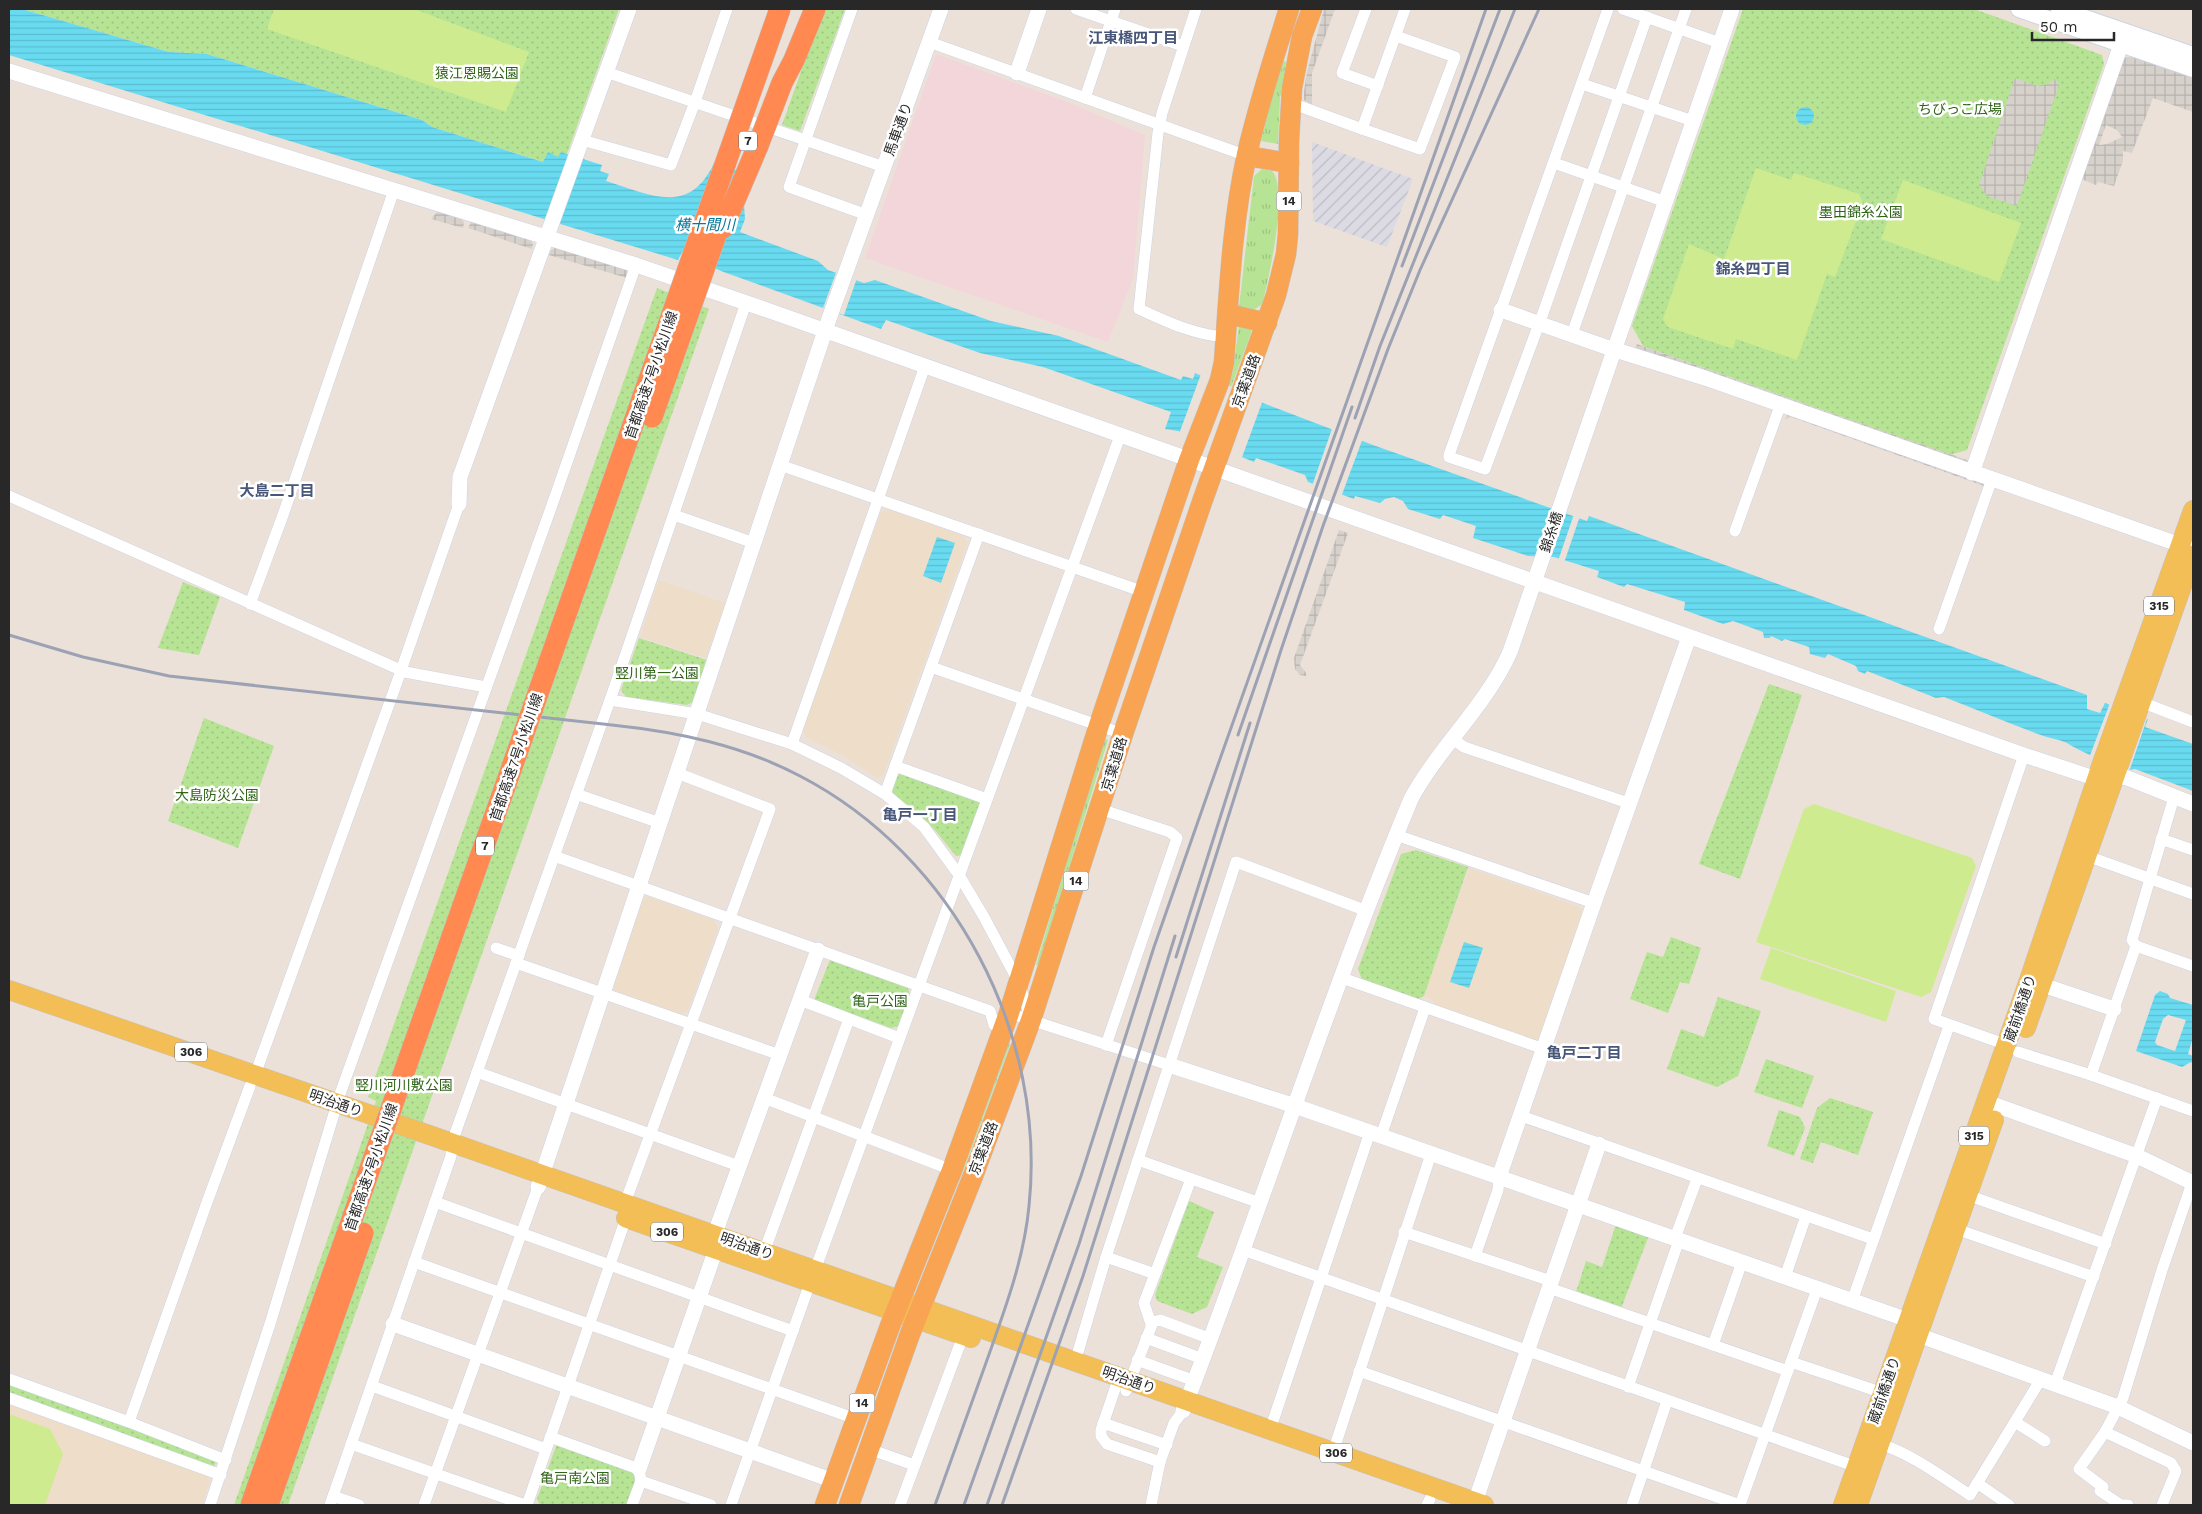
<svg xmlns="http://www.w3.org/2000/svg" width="2202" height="1514" font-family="'Work Sans','Noto Sans JP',sans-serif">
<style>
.industrial{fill:url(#industrial-furrows)}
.education{fill:#eeddc8}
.medical{fill:#f3d6da}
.grass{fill:url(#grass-tufts)}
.park{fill:url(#park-dots)}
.pitch{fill:#ceeb8f}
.plaza{fill:url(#plaza-grid);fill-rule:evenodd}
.water{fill:url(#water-rules);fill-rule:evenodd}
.pier{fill:#ebe1d9}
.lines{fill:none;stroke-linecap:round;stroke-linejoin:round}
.minor-casing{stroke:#ced4e2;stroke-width:12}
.tertiary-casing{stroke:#ced4e2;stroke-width:16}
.secondary-casing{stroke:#ced4e2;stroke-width:18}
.primary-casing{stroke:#c3c3c3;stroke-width:20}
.trunk-casing{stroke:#c3c3c3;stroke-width:21}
.minor{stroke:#fff;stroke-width:11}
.tertiary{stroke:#fff;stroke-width:15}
.secondary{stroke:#fff;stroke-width:16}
.primary{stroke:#f3be56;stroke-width:19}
.trunk{stroke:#f9a453;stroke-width:20}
.rail{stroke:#9ca2b3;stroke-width:3}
.motorway-bridge-casing{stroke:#c3c3c3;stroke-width:22;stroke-linecap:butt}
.motorway-bridge{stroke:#ff8950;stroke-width:21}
.labels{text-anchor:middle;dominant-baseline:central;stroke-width:5;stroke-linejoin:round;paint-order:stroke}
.shield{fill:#fff;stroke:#686868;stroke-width:1}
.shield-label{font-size:12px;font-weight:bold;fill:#282828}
.park-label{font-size:14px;fill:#306518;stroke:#fff}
.street-label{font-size:14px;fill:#282828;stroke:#fff}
.neighbourhood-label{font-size:15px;font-weight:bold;fill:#485679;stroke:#fff}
.water-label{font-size:15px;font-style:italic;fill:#0a789a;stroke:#fff}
</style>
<defs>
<pattern id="industrial-furrows" width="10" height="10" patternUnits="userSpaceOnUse" patternTransform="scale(1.25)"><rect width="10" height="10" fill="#dcdae3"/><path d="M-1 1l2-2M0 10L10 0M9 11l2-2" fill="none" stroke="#bdbbc3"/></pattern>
<pattern id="grass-tufts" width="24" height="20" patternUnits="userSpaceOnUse" patternTransform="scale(1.25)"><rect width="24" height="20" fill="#b7e494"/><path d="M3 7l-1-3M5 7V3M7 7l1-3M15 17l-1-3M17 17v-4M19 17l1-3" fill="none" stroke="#9dc480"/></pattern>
<pattern id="park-dots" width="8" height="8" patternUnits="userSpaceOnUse" patternTransform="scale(1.25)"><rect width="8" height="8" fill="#b7e494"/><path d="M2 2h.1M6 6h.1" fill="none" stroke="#9dc480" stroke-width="1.8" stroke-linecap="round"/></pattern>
<pattern id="plaza-grid" width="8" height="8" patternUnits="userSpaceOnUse" patternTransform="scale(1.25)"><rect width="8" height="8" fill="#d7d1cc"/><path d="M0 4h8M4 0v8" fill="none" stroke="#b9b3af"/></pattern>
<pattern id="water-rules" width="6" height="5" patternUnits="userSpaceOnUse" patternTransform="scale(1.25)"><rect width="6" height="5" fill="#69dbf1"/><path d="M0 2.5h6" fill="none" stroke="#5bbccf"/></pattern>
</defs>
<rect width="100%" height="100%" fill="#ebe1d9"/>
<polygon class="industrial" points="1312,142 1413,179 1387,247 1313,221"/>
<g class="education">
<polygon points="888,509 964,536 967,544 883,775 877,778 846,757 806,737 803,730 881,513"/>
<polygon points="659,580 725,603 706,658 640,637"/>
<polygon points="1469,868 1579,907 1583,915 1540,1037 1532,1042 1436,1007 1433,1000 1424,996"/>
<polygon points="649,897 714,920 718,928 688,1010 679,1015 616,993 613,985 642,901"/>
<polygon points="9,1404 209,1476 210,1481 202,1505 9,1505"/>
</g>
<polygon class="medical" points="936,54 1070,103 1145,135 1133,279 1108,342 865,258"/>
<g class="grass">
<polygon points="1281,60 1286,62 1280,98 1278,144 1261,141"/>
<path d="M1262 169 1272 171C1289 189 1269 277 1263 301L1261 305 1252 311 1239 307 1254 176Z"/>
<polygon points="1239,325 1251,327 1251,333 1212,439 1209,438 1233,370"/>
<polygon points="1104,738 1108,740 1039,965 1036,965"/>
<polygon points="1009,1039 1010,1045 959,1182 956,1180"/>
</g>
<g class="park">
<polygon points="22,9 619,9 567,154 561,152 559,157 544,162 432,127 422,120 207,54 169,52"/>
<polygon points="823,9 845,9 800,131 782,125"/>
<polygon points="1743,9 1974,9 2102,55 2104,64 1967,450 1949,455 1643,346 1632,326"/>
<polygon points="657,288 709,309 288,1505 234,1505 376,1101 368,1097"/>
<polygon points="183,582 220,597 199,655 158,648"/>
<polygon points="639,638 707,660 693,702 687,705 626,697 621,690"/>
<polygon points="1769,684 1802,695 1740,879 1699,864"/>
<polygon points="204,718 274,746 238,848 168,821"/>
<polygon points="902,772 979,801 981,805 964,855 956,856 934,829 894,794 892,790 898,775"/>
<polygon points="1416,850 1468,867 1424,996 1417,1000 1362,980 1358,969 1401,854"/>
<polygon points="1671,937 1701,948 1689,984 1680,982 1668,1013 1630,999 1647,952 1663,957"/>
<polygon points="830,960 908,988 910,995 899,1026 891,1028 814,1000"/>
<polygon points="1718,997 1761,1011 1738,1076 1717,1087 1667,1069 1681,1029 1704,1037"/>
<polygon points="1766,1059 1814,1076 1802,1108 1754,1092"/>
<polygon points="1830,1098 1873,1112 1858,1155 1821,1142 1813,1163 1800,1159 1817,1108"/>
<polygon points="1779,1110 1800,1117 1805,1128 1794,1156 1767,1146"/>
<polygon points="1189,1201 1214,1212 1197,1257 1223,1267 1207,1307 1192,1314 1157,1301 1155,1295"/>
<polygon points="1618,1218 1651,1230 1619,1314 1575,1295 1586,1261 1602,1267"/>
<polygon points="9,1381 217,1459 213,1470 9,1396"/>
<polygon points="560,1444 634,1472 637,1479 627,1505 540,1505 537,1499 556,1446"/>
</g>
<g class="pitch">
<polygon points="274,9 414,9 529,52 506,112 267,29"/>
<polygon points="1756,168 1791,180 1794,173 1859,194 1863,203 1835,277 1827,274 1797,360 1736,339 1733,349 1668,327 1663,319 1689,244 1724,259"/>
<polygon points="1903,180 2021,223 1999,282 1881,239"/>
<polygon points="1814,804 1972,858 1976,866 1931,992 1921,997 1756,942 1804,809"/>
<polygon points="1771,948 1896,991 1886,1022 1760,979"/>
<polygon points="9,1414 50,1429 63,1454 45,1505 9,1505"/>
</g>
<g class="plaza">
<polygon points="1324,9 1335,9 1312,73 1312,105 1304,100 1304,91 1307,72"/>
<path d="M2126 57H2134L2193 78V112L2153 98 2132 153 2123 151V161L2114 186 2098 182 2096 185 2081 179 2123 60ZM2106 125 2117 130 2122 137 2107 144 2099 145Z"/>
<polygon points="2015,78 2037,86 2048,84 2055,79 2059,85 2017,206 1987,196 1979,185"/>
<polygon points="439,210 462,218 464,223 463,228 431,219"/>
<polygon points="474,221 531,240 533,244 532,249 468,228 471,222"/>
<polygon points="556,247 625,268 629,274 627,278 549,255 551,250"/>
<polygon points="1637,344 1811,406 1970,461 1967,464 1635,349"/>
<polygon points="1788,414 1984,482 1984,486 1791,417 1785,419"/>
<polygon points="1339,530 1348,533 1300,665 1306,673 1306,676 1300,675 1295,669 1294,658"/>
</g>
<g class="water">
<path d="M9 9H22L169 52 207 54 422 120 432 127 543 162 548 152 558 157 561 152 602 165 600 171 609 174 606 181C651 195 690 217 715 161L755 178 744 205 745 219 740 232 818 261 828 270 864 283 875 280 991 321 1059 336 1181 380 1183 376 1193 379 1195 373 1263 403 1373 445 1587 521 1589 516 2087 695V709L2100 713 2105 703 2148 719 2145 727 2193 744V791L2135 769 2130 770C2108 762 2086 755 2067 743 2059 739 2047 738 2038 734 2006 722 1975 709 1944 697L1936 698 1867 671 1865 674 1858 671 1856 666 1828 654 1825 658 1810 654 1809 647 1785 639 1782 641 1771 636 1770 638H1764L1763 632 1733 621 1723 624 1684 610 1685 602 1627 584 1624 587 1597 577 1599 571 1554 557 1528 556 1473 538 1476 526 1443 515 1440 519 1408 509 1403 501 1394 497 1385 499 1380 503 1355 496 1354 499 1308 482 1305 475 1256 458 1254 462 1178 431 1165 429 1171 412 1043 367 980 353 886 320 881 329 721 271 682 252 678 260 9 55Z"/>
<circle cx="1805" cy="116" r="9"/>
<polygon points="937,537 955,543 941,583 923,576"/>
<polygon points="1464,942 1483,948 1469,988 1450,982"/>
<path d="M2160 991 2168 994 2170 998 2193 1005V1037L2188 1054 2193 1056V1063L2191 1062 2182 1067 2136 1051 2155 995ZM2168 1015 2186 1020 2175 1051 2157 1045 2155 1042 2163 1019Z"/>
</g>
<g class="pier">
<polygon points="837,270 857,278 844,315 823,308"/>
<polygon points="1201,374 1263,400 1241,460 1179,434"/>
<polygon points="1333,426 1363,438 1341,497 1312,486"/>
<polygon points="1574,514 1580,516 1564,563 1558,561"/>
<polygon points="2110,703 2148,716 2129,772 2089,758"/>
</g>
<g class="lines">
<defs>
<g id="minor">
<polyline points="852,9 789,187 867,215"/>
<polyline points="1076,9 1183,46"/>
<path d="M1196 9 1162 113 1158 133 1139 309C1167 322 1195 335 1226 337"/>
<polyline points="1366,9 1342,73 1378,86"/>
<polyline points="1608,9 1449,455 1449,457 1485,469 1542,316 1647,17"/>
<polyline points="1623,9 1720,43"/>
<polyline points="1396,36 1455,57 1420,149 1362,129 1405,9"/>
<polyline points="929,42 1247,156"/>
<polyline points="606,72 884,167"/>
<polyline points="1582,84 1693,121"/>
<polyline points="1085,98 1115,9"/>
<polyline points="1291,103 1362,129"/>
<polyline points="582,140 671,165 695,102 727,9"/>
<polyline points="1554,163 1666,202"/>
<polyline points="1572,334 1686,9"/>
<polyline points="780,465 1144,592"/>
<polyline points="9,496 405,672 486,687"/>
<polyline points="674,515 754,543"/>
<polyline points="1735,531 1780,406"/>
<polyline points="250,604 283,515 394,190"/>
<polyline points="1939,629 1992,479"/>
<polyline points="931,667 1123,734"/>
<polyline points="610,700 697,714 792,744 841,768 885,794 924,827 959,875 984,917 1019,983 1030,1017"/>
<polyline points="2141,702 2193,722"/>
<polyline points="1453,739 1464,747 1631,804"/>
<polyline points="792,744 925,366"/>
<polyline points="895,766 987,799"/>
<polyline points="576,794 660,823"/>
<polyline points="885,794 979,534"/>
<polyline points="1100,809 1170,832 1177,838 1106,1045"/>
<polyline points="1396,835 1594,903"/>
<polyline points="2161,839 2193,850"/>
<polyline points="554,856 990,1011 994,1025 1009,1013 1169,1065"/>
<polyline points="2087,856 2193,894"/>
<polyline points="2136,946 2132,940 2174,797"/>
<polyline points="496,948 519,956"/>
<polyline points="516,963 780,1055"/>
<polyline points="1342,978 1544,1049"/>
<polyline points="800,1000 899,1038"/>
<polyline points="2007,1045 1934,1019 2024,755"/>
<polyline points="2018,1052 2091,1075 2193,1111"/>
<polyline points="477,1072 739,1166"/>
<polyline points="255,1075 397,682 459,504"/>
<polyline points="2091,1075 2136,946 2193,966"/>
<polyline points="764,1098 952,1170"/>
<polyline points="1521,1116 1873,1239"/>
<polyline points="1381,1136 1425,1008"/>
<polyline points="1138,1160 1260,1203"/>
<polyline points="1967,1195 2106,1244"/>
<polyline points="435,1202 793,1331"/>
<polyline points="625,1203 770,809 677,773"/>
<polyline points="1956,1229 2094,1277"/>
<polyline points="1404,1232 1551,1281"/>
<polyline points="1675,1238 1697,1179"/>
<polyline points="1243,1250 1857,1467"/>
<polyline points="764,1252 849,1019"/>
<polyline points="1475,1256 1498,1190 1499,1177"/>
<polyline points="1106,1257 1155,1274"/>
<polyline points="414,1262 856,1419"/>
<polyline points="815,1270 1120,436"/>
<polyline points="1785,1277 1806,1216"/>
<polyline points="1549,1288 1788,1371"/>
<polyline points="1852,1301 1949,1026"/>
<polyline points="1151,1324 1144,1303 1191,1179"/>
<polyline points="1146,1338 1203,1359"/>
<polyline points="1713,1345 1742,1262"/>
<polyline points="1137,1360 1195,1381"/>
<polyline points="1075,1362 1106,1257 1236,862 1367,911"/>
<polyline points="1791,1362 1883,1393"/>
<polyline points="1359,1371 1740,1505"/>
<polyline points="1119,1377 1101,1430 1101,1436 1107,1444 1160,1462 1174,1423 1183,1411"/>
<polyline points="9,1379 129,1422 226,1460"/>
<polyline points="2055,1384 2157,1098"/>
<polyline points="372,1386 546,1449"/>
<polyline points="1628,1387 1679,1240"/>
<polyline points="1126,1391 1153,1322 1160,1320 1211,1339"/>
<polyline points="9,1398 221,1475"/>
<polyline points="129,1422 206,1205 250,1086"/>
<polyline points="2015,1422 2045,1441"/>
<polyline points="1103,1423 1167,1445"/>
<polyline points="1270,1430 1370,1132"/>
<polyline points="2105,1432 2171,1463 2176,1471 2162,1505"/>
<polyline points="550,1437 639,1469 641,1481 632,1505"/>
<polyline points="351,1444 525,1505"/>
<path d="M1880 1444C1912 1454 1942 1477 1970 1495L2041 1379"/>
<polyline points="869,1449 914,1465"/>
<polyline points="1333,1452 1431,1154"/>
<polyline points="641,1481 711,1505"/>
<polyline points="1977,1483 2009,1505"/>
<polyline points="333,1496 359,1505"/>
<polyline points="210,1505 270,1324 340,1094 551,508 636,265"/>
<polyline points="330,1505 451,1156 452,1143 456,1131 610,700 746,303"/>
<polyline points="424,1505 538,1187"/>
<polyline points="527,1505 626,1218"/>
<polyline points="731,1505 810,1283"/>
<polyline points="900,1505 963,1336"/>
<polyline points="1151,1505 1160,1462"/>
<polyline points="1427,1505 1430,1499"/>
<polyline points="1632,1505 1667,1401"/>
<polyline points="1740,1505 1817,1289"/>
<polyline points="2128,1505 2121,1505 2100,1491 2103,1487 2079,1469 2105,1432 2123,1398 2162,1270 2193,1180"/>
</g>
<g id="tertiary">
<polyline points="9,71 636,265 767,310 2024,755 2097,779 2125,777 2193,804"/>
<polyline points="1017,73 1039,9"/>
<polyline points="1501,310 1606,347 1705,378 2189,548"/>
<polyline points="1972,473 2125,33"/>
<polyline points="459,504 460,477 629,9"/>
<polyline points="2031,981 2114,1009"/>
<polyline points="1169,1065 1295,1106 1908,1320 1918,1335 2118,1407 2193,1443"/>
<polyline points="1987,1102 2137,1156 2193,1183"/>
<polyline points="1499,1177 1594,903 1689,637"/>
<polyline points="538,1187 830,316 941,9"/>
<polyline points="393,1324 834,1481"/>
<path d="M1183 1411C1262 1208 1327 1000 1411 799 1439 747 1486 706 1510 652L1732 9"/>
<polyline points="639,1469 716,1249 715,1235 719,1222 818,950"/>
<polyline points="1474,1505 1599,1144"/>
</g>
<g id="secondary">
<polyline points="2019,9 2193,69"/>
<polyline points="2059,9 2193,55"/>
</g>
<g id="primary">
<polyline points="9,990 438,1138 1484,1505"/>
<polyline points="2026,1028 2193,555"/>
<polyline points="626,1218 971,1338"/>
<polyline points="1843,1505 2029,980 2101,766 2193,510"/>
<polyline points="1858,1505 1994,1120"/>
</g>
<g id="trunk">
<polyline points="1247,156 1289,163"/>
<polyline points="1228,314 1267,323"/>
<path d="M825 1505 890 1326 952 1170 1009 1013 1099 725 1189 460 1220 380 1224 362C1229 293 1232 222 1247 154 1258 105 1274 57 1289 9"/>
<polyline points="849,1505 910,1334 973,1176 1031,1020 1123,734 1202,502 1276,295 1286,254 1288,234 1289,140 1292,88 1302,36 1312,9"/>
</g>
</defs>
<use href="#minor" class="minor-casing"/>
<use href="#tertiary" class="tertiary-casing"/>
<use href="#secondary" class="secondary-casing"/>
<use href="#primary" class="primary-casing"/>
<use href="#trunk" class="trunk-casing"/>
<use href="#minor" class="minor"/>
<use href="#tertiary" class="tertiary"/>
<use href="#secondary" class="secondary"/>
<use href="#primary" class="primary"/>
<use href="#trunk" class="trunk"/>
<g class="rail">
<polyline points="1402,266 1500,9"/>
<polyline points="1355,418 1380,346 1515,9"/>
<path d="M9 635 83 657 169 676 612 725C678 732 741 745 800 776 954 856 1047 1034 1029 1206 1024 1259 1005 1309 987 1360 970 1408 952 1457 935 1505"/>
<polyline points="1238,735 1352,407"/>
<polyline points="1176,957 1250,723"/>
<polyline points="964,1505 1081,1176 1154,947 1209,790 1486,9"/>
<polyline points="987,1505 1079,1244 1175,936"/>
<polyline points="1002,1505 1083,1276 1281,650 1323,526 1388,349 1420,270 1539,9"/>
</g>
<defs>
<g id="motorway-bridge">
<polyline points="723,228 757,148 782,83 794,60 815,9"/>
<polyline points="652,417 724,212"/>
<polyline points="251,1505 780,9"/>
<polyline points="268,1505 363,1233"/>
</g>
</defs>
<use href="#motorway-bridge" class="motorway-bridge-casing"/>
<use href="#motorway-bridge" class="motorway-bridge"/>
</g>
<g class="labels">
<g class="shield">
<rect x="739" y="131.5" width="18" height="19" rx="4"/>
<rect x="1276.5" y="191.5" width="25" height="19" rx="4"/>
<rect x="2144" y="596.5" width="30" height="19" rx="4"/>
<rect x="476" y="836.5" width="18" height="19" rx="4"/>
<rect x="1063.5" y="871.5" width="25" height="19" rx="4"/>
<rect x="175" y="1042.5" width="32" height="19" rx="4"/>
<rect x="1959" y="1126.5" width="30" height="19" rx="4"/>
<rect x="651" y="1222.5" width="32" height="19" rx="4"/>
<rect x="849.5" y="1393.5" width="25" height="19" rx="4"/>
<rect x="1320" y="1443.5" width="32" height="19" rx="4"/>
</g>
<g class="shield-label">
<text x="748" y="141">7</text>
<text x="1289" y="201">14</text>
<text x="2159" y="606">315</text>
<text x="485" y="846">7</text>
<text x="1076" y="881">14</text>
<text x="191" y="1052">306</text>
<text x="1974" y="1136">315</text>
<text x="667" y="1232">306</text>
<text x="862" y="1403">14</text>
<text x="1336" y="1453">306</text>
</g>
<g class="park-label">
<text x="477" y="73">猿江恩賜公園</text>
<text x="1960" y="109">ちびっこ広場</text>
<text x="1861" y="212">墨田錦糸公園</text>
<text x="657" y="673">竪川第一公園</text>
<text x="217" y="795">大島防災公園</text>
<text x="880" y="1001">亀戸公園</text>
<text x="404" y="1085">竪川河川敷公園</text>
<text x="575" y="1478">亀戸南公園</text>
</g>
<g class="street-label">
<text transform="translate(898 129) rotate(-70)">馬車通り</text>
<text transform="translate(651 375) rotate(-71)">首都高速7号小松川線</text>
<text transform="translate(1246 381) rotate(-70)">京葉道路</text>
<text transform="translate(1551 532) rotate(-71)">錦糸橋</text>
<text transform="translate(516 757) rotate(-71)">首都高速7号小松川線</text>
<text transform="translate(1114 764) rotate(-73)">京葉道路</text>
<text transform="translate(2020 1008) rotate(-71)">蔵前橋通り</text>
<text transform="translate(336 1103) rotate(19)">明治通り</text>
<text transform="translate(983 1148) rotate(-69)">京葉道路</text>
<text transform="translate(371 1167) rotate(-71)">首都高速7号小松川線</text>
<text transform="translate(747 1246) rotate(19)">明治通り</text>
<text transform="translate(1129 1380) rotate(19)">明治通り</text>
<text transform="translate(1884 1390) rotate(-71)">蔵前橋通り</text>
</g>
<g class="neighbourhood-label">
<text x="1133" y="38">江東橋四丁目</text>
<text x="1753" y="269">錦糸四丁目</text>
<text x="277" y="491">大島二丁目</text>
<text x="920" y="815">亀戸一丁目</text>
<text x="1584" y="1053">亀戸二丁目</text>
</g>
<g class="water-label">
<text x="705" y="225">横十間川</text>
</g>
</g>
<rect width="2202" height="1514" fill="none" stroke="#282828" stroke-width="20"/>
<path d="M2032 32v8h82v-8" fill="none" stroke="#282828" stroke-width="2.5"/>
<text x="2040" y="32" font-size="15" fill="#282828" stroke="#ffffff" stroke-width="4" paint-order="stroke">50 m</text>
</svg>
